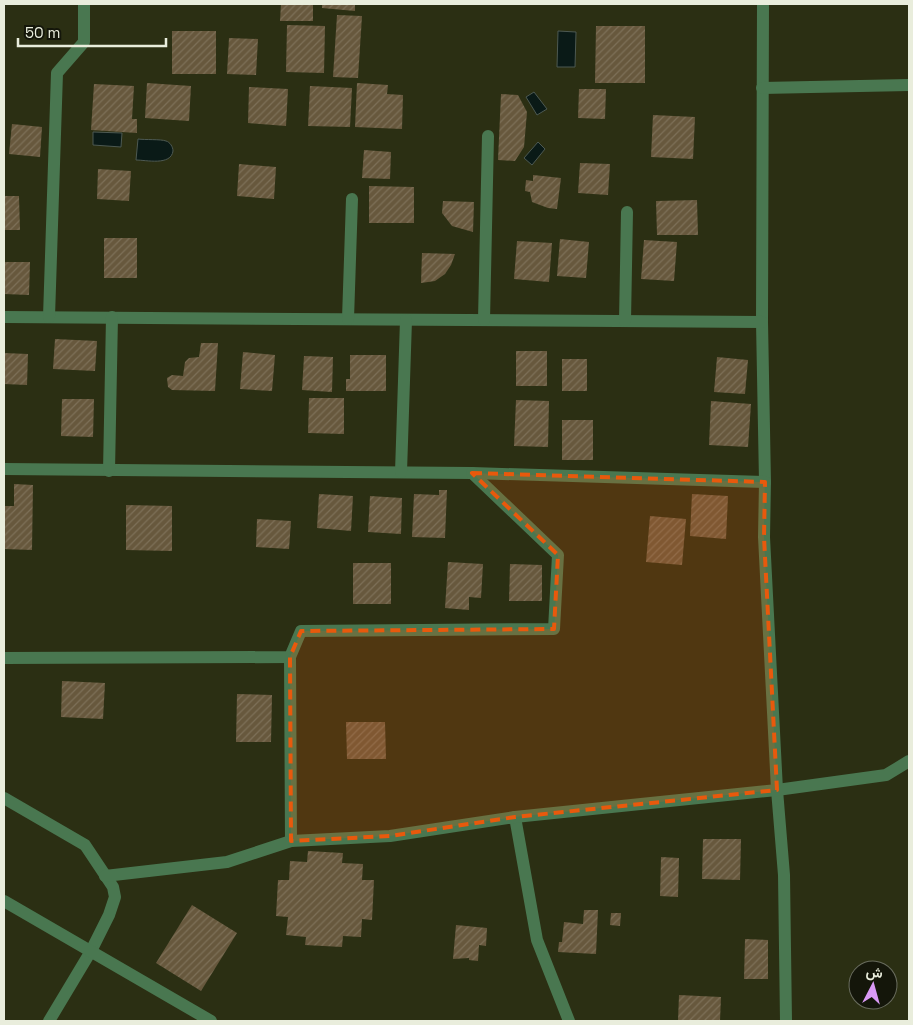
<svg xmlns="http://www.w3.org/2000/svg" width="913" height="1025" font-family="'Space Grotesk',Vazirmatn,sans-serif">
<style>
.water{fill:#0a1a17;stroke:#4d5952}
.building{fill:url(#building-hatch)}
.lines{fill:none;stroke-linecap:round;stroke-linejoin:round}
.street{stroke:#497750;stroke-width:12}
.marked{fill:#e8590c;fill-opacity:0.2;stroke:#e8590c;stroke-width:4;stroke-dasharray:10 6;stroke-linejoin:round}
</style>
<defs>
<pattern id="building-hatch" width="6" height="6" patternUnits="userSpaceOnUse" patternTransform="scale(1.25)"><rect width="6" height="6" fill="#67583d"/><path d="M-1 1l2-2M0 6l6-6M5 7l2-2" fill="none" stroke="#7d7058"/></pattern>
</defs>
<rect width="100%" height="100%" fill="#2b2f13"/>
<g class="water">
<polygon points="558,31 576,32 575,67 557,67"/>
<polygon points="534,92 547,109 537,115 526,97"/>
<polygon points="93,132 122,133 121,147 93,145"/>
<path d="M138 139C145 140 161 139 166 141 170 142 173 147 173 151 171 166 146 160 136 160Z"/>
<polygon points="538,142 545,149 532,165 524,158"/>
</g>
<g class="building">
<polygon points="281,4 313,4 313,21 280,21"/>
<polygon points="322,4 355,4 355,11 322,8"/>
<polygon points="337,15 362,16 358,78 333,77"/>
<polygon points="287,25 325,26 324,73 286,72"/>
<polygon points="596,26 645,26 645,83 595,83"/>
<rect x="172" y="31" width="44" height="43"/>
<polygon points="229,38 258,39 256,75 227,74"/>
<polygon points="147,83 191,86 189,121 145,118"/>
<polygon points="357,83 388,85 387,94 403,95 402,129 355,127"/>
<polygon points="94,84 134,86 132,119 137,119 137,133 91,130"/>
<polygon points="310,86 352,88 350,127 308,126"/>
<polygon points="249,87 288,89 286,126 248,123"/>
<polygon points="579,89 606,89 605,119 578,118"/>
<polygon points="501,94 518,95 527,112 524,147 515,161 498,160"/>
<polygon points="653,115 695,117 693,159 651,157"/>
<polygon points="12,124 42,127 40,157 9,154"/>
<polygon points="364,150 391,152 390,179 362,178"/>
<polygon points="580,163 610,164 608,195 578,193"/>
<polygon points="239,164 276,167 274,199 237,196"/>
<polygon points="98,169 131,171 129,201 97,199"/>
<polygon points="533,175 561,178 557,209 548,208 532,202 530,192 525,191 526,180 533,181"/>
<polygon points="369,186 414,187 414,223 369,223"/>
<polygon points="4,196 19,196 20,230 4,230"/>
<polygon points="697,200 698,235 657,235 656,201"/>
<polygon points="443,201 474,202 473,232 452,226 442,213"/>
<rect x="104" y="238" width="33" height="40"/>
<polygon points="560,239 589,242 586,278 557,276"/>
<polygon points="644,240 677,242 674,281 641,279"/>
<polygon points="517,241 552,243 549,282 514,279"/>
<polygon points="422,253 455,254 451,265 445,274 435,281 421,283"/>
<polygon points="4,262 30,262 29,295 4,294"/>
<polygon points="55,339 97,341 95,371 53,369"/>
<polygon points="201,343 218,343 215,391 172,390 168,387 167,378 172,375 183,376 185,362 189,358 199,357"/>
<rect x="516" y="351" width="31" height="35"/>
<polygon points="243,352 275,355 272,391 240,389"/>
<polygon points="4,353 28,354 27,385 4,384"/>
<polygon points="350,355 386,355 386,391 346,391 346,379 350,379"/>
<polygon points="304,356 333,357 332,392 302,390"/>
<polygon points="717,357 748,360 745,394 714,392"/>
<rect x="562" y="359" width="25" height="32"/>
<polygon points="309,398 344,398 344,434 308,433"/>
<polygon points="62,399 94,399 93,437 61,436"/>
<polygon points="516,400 549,401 548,447 514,446"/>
<polygon points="711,401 751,404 748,447 709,445"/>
<rect x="562" y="420" width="31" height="40"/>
<polygon points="14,484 33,485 32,550 4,549 4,506 14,506"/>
<polygon points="439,490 447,490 445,538 412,537 414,494 439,495"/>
<polygon points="319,494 353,496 351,531 317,528"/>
<polygon points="692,494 728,496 726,539 690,536"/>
<polygon points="370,496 402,498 401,534 368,532"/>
<polygon points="126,505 172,506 172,551 126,550"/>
<polygon points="650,516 686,519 682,565 646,562"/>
<polygon points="257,519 291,521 289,549 256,547"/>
<polygon points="448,562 483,564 481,598 469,597 469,610 445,608"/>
<rect x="353" y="563" width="38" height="41"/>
<polygon points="510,564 542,565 542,601 509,601"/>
<polygon points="62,681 105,683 103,719 61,717"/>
<polygon points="237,694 272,695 271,742 236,742"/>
<polygon points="346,722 385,722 386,759 347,759"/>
<polygon points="703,839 741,839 740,880 702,879"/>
<polygon points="308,851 343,853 342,863 363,864 362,880 374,880 372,920 362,919 361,937 343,936 342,947 305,945 306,937 286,935 288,917 276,916 278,880 289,880 290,861 307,862"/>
<polygon points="661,857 679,858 678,897 660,896"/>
<polygon points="192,905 237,933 201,991 156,963"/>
<polygon points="584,910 598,910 596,954 558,952 559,942 562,942 564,922 583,924"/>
<polygon points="611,913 621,913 620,926 610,925"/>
<polygon points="456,925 487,928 486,946 479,945 478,961 469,960 469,958 453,959"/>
<polygon points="745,939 768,940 768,979 744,979"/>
<polygon points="679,995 721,997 720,1021 678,1021"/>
</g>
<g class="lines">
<g class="street">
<polyline points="763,4 762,322 765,482 764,537 777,790 784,875 786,1021"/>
<polyline points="762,88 909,85"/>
<polyline points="4,317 762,322"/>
<polyline points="49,317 57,73 84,42 84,4"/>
<polyline points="348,319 352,199"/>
<polyline points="484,320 488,136"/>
<polyline points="625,321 627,212"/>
<polyline points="4,469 472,473 765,482"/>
<polyline points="109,471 112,317"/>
<polyline points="401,472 406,320"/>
<polyline points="290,657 291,841"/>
<polyline points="4,658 290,657 301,631 554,629 558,555 472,473"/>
<polyline points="4,798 85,845 113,887 115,897 109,915 91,951 49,1021"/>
<polyline points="515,817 537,940 569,1021"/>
<polyline points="105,876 227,862 291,841 390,836 515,817 777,790 886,775 909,761"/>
<polyline points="4,901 211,1021"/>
</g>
</g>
<path class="marked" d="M472 473 765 482 764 537 777 790 515 817 390 836 291 841 290 657 301 631 554 629 558 555Z"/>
<rect width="913" height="1025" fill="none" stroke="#e9eddc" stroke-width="10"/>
<g transform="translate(873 985) rotate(6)"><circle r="24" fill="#14160a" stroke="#696c5e"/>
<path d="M0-4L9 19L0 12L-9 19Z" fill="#da9af6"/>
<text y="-8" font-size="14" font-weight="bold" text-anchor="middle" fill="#e9eddc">ش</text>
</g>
<path d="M18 38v8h148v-8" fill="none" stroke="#e9eddc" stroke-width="2.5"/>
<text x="25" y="38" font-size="15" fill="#e9eddc" stroke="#14160a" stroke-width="4" paint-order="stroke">50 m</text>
</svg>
